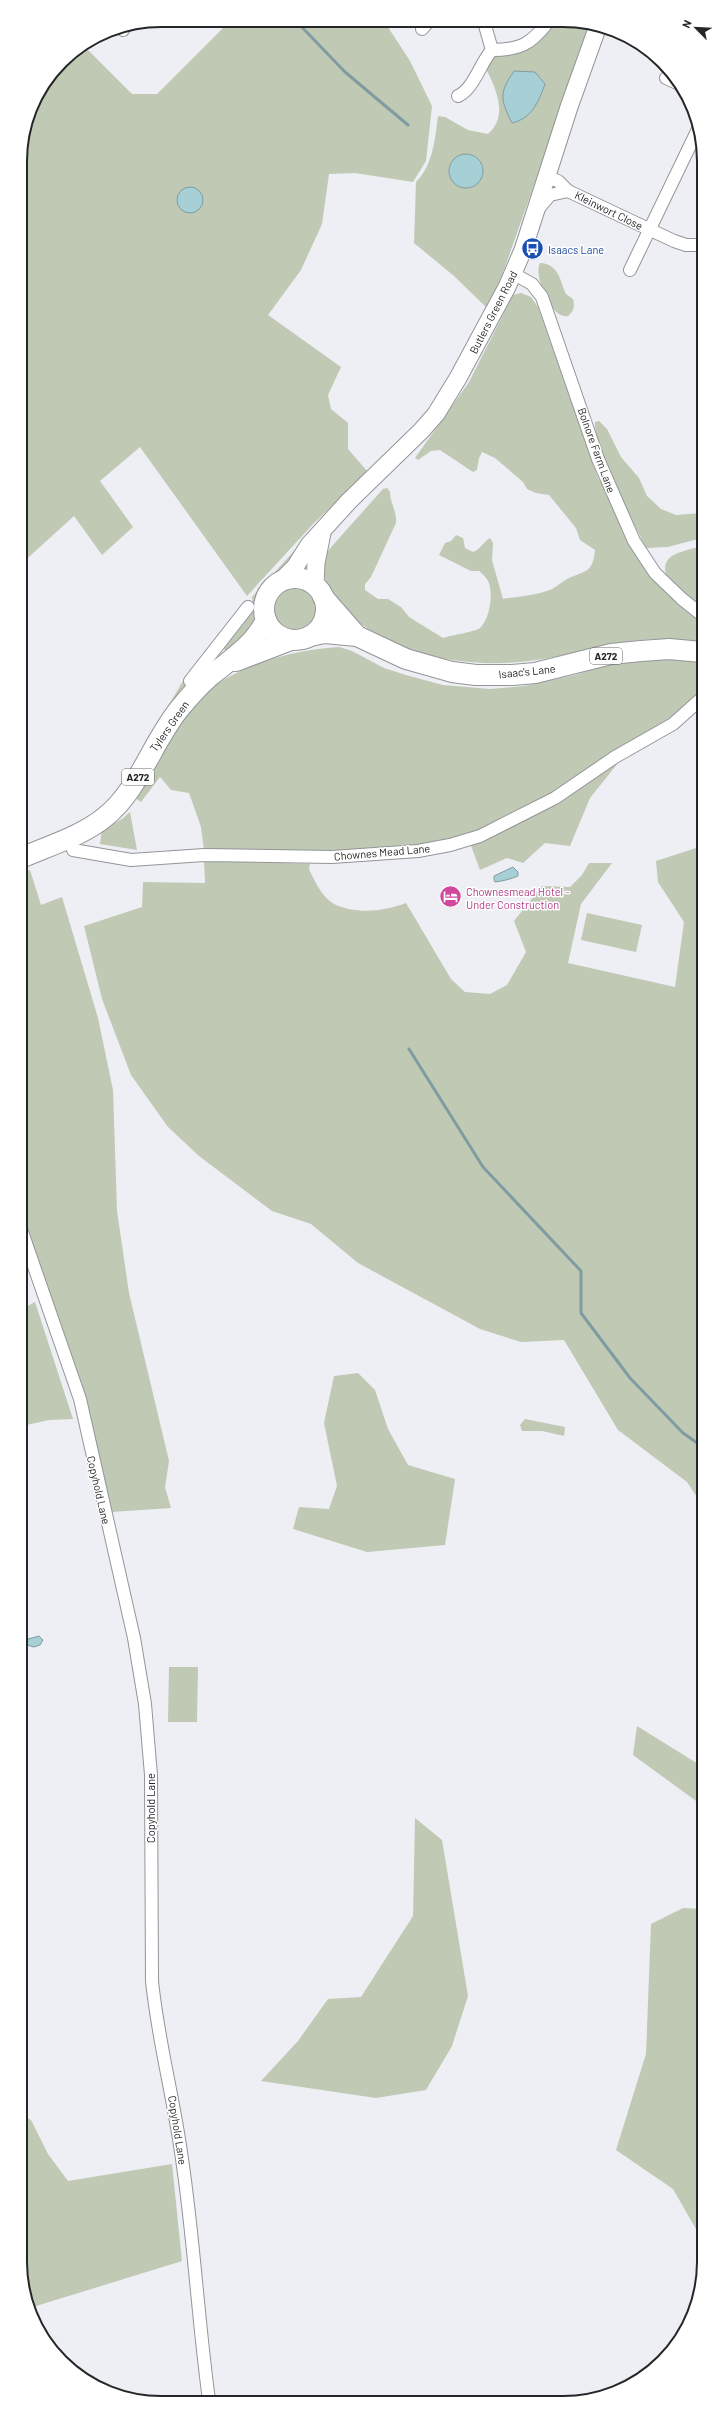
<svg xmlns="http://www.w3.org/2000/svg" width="724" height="2423" font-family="Barlow,sans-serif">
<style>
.green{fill:#bfc9b4}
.water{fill:#a7cfd6;stroke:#809ca2}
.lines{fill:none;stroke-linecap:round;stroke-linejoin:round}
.stream{stroke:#809ca2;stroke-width:3}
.minor-casing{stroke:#93959a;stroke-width:14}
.secondary-casing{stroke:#93959a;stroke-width:19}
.trunk-casing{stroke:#93959a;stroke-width:22}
.minor{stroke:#fff;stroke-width:12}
.secondary{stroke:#fff;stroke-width:17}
.trunk{stroke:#fff;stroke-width:20}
.labels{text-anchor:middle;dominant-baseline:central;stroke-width:3;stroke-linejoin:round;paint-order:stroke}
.shield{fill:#fff;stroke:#666768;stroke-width:1}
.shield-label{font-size:10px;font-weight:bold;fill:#252627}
.street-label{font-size:11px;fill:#252627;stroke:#fff}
.transit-label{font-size:11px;fill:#164399;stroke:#fff;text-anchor:start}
.hotel-label{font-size:11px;fill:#b23c85;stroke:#fff;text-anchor:start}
.rim{fill:none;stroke:#252627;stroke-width:2}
</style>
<rect width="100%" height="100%" fill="#edeff4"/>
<g class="green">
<polygon points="231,20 384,21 410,61 432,106 426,161 413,182 355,173 329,174 322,224 301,270 268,315 341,367 328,395 331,409 348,423 348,449 368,472 314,523 247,596 140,447 100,481 133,527 102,555 74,516 21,564 20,152 31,107 61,61 84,46 132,94 157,94"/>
<path d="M554 23H591L505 267 488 309 454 276 414 243 416 182C433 165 435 139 438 116L445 117 468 130 488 134C509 116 496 88 485 67L497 54 538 40Z"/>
<path d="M540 263C559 264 560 281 566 294L573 299C575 306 574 311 568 316 551 320 533 275 540 263Z"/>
<path d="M521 293 531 297 538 307 599 480 602 481 631 543 667 578C658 553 683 552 702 546V643C647 632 606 646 553 657 506 667 456 665 410 650 399 647 388 639 377 634 356 623 332 602 325 578 323 571 325 561 325 554L383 489 387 488 390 492C390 503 397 511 396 523L371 577 365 584V590L378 599H388L401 607 409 617 443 638C452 635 474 632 480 628 490 619 493 595 489 583 487 578 483 574 479 571H471L439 555 445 543 451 541 456 535 463 538 465 548 473 552C481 549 483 542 490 538L493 543 492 560 503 599C519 596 536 596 552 589 558 586 564 580 571 577 587 571 593 571 595 550L580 540 576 528 549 495 536 493 527 489 523 482 495 458 482 452 479 458 477 470 473 472 440 450 431 451 418 460 415 458 469 382 513 295Z"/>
<path d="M599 421 607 429 621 457 639 478 647 496 661 509 676 515 702 513V538L668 547 646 548C633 521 593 448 595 422Z"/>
<polygon points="306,538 290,561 261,592 258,601 255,628 227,652 222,647 253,605 252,597"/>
<circle cx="296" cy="610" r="22"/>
<path d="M339 647 352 651 384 668 406 675 443 685 490 689 524 686 575 675 622 660 669 658 702 661C702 671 704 682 699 691 691 709 629 744 610 756L618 763 590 798 570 846 545 843 523 863 507 858 480 870 470 843 332 852 204 850 201 827 189 793 171 790 160 777 141 802 135 798C150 773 166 736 184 714 217 670 287 650 339 647Z"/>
<polygon points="183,681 190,683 148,740"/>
<polygon points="130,812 137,850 100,844 102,830 122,819"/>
<path d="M702 846 703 1506 687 1482 618 1430 564 1340 521 1342 480 1329 358 1263 311 1224 272 1211 199 1156 168 1127 131 1075 102 999 84 926 142 907 143 882 205 883 204 860 310 864 309 869C315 882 322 897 334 904 357 915 385 911 406 903L451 979 465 992 490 994 507 985 526 952 514 921 542 886 570 887 582 875 589 863H612L581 904 568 963 675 987 684 922 658 882 656 861Z"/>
<polygon points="30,870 41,905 62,897 98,1018 113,1090 117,1211 129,1293 169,1461 165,1487 171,1508 112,1512 89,1417 69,1348 21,1213 21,874"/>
<polygon points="587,913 642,925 636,952 581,940"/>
<polygon points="35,1302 73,1419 49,1420 22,1426 22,1309"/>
<polygon points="358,1373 375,1390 388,1429 408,1465 455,1479 445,1545 367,1552 293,1529 299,1507 329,1509 337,1486 324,1423 334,1376"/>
<polygon points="525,1419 565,1427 564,1436 542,1431 522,1431 520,1425"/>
<polygon points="169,1667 198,1667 197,1722 168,1722"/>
<polygon points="637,1726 703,1767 703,1806 633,1755"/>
<polygon points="415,1818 442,1840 468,1996 452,2046 426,2090 376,2098 261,2081 298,2041 328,1999 361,1997 413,1916"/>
<polygon points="683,1908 703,1909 704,2271 698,2296 700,2236 673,2189 616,2150 646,2054 651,1924"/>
<polygon points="22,2115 31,2120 48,2154 68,2181 172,2164 182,2261 33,2307 34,2319 23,2289"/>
</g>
<g class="water">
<path d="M514 71 535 72 545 84C538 103 532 118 512 123 500 99 499 93 514 71Z"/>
<circle cx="466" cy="171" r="17"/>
<circle cx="190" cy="200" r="13"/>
<path d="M513 867 518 872V876C511 879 503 881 495 882L494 880V876Z"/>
<polygon points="39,1636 43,1640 40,1645 34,1647 27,1645 28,1639"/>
</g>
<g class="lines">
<g class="stream">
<polyline points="296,21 345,72 408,125"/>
<polyline points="409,1049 483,1167 581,1271 581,1313 630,1378 683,1433 703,1447"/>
</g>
<defs>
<g id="minor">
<path d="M484 22 492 50C520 50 531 44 548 22"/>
<polyline points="422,29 428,22"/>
<polyline points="123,30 125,27"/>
<polyline points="666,78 679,84"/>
<path d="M458 96C474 89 480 63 492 50"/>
<polyline points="547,177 558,181 568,191"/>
<polyline points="539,208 550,195 568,191 674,241 686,245 701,245"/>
<polyline points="630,270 699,127"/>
<polyline points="514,274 532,284 542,297 598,459 634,541 655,573 682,599 702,615"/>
<polyline points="190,681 248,607"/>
<polyline points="73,850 131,860 204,855 332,857 418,851 450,845 480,836 555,798 615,757 673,724 702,698"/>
<path d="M21 1229 80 1399 134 1638 145 1704 151 1775 152 1981C158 2041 174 2099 182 2159 194 2239 198 2320 209 2400"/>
</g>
<g id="secondary">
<polyline points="281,581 295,567 309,545 349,501 421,431 436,414 458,378 507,287 523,250 569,107 598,26"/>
<polyline points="315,586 316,563 322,533"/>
</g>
<g id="trunk">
<circle cx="295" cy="609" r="31"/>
<polyline points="323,597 357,636"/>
<polyline points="310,636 325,633 357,636 406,659 452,672 476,675 512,675 535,673 611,654 641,651 669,649 702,652"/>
<polyline points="236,661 291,640"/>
<path d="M21 858C48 846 82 836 105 817 139 790 152 742 180 708 189 697 199 686 209 677 230 660 254 645 266 620"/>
</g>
</defs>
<use href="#minor" class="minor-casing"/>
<use href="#secondary" class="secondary-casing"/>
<use href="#trunk" class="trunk-casing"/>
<use href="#minor" class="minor"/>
<use href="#secondary" class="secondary"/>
<use href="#trunk" class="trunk"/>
</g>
<defs>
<symbol id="bus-disc" viewBox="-11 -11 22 22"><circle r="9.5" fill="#1a4fb4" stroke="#fff"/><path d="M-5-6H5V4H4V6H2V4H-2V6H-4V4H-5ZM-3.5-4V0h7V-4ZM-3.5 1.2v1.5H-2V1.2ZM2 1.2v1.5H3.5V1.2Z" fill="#fff"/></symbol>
<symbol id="hotel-disc" viewBox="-11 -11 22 22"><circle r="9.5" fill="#d1479c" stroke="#fff"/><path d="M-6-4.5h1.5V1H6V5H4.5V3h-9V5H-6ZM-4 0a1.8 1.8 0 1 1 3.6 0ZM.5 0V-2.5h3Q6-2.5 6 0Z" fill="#fff"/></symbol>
</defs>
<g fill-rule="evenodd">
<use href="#bus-disc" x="520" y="236" width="25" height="25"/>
<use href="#hotel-disc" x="438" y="884" width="25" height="25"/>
</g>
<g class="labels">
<g class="shield">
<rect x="590" y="648" width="32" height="16" rx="3"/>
<rect x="122" y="769" width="32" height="16" rx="3"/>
</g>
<g class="shield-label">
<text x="606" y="656">A272</text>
<text x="138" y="777">A272</text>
</g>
<g class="street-label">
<text transform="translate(609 210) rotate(26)">Kleinwort Close</text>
<text transform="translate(493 312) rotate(-63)">Butlers Green Road</text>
<text transform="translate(597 450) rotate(70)">Bolnore Farm Lane</text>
<text transform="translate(527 671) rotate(-6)">Isaac's Lane</text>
<text transform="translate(169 726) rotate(-55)">Tylers Green</text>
<text transform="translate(382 852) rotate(-5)">Chownes Mead Lane</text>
<text transform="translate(99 1490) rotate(77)">Copyhold Lane</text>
<text transform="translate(150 1808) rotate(-90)">Copyhold Lane</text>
<text transform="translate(178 2130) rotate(81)">Copyhold Lane</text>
</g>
<g class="transit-label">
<text x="548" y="249">Isaacs Lane</text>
</g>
<g class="hotel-label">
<text x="466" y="891">Chownesmead Hotel -<tspan x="466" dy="13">Under Construction</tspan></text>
</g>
</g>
<path d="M0 0H724V2423H0ZM161 27H563A134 134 0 0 1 697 161V2262A134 134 0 0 1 563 2396H161A134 134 0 0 1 27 2262V161A134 134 0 0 1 161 27Z" fill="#fff" fill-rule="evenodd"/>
<path class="rim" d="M161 27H563A134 134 0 0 1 697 161V2262A134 134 0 0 1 563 2396H161A134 134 0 0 1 27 2262V161A134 134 0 0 1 161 27Z"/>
<g transform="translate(696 28) rotate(294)" stroke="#ffffff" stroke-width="3" paint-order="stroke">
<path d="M0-3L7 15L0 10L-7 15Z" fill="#252627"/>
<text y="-6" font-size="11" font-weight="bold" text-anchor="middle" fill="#252627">N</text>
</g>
</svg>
